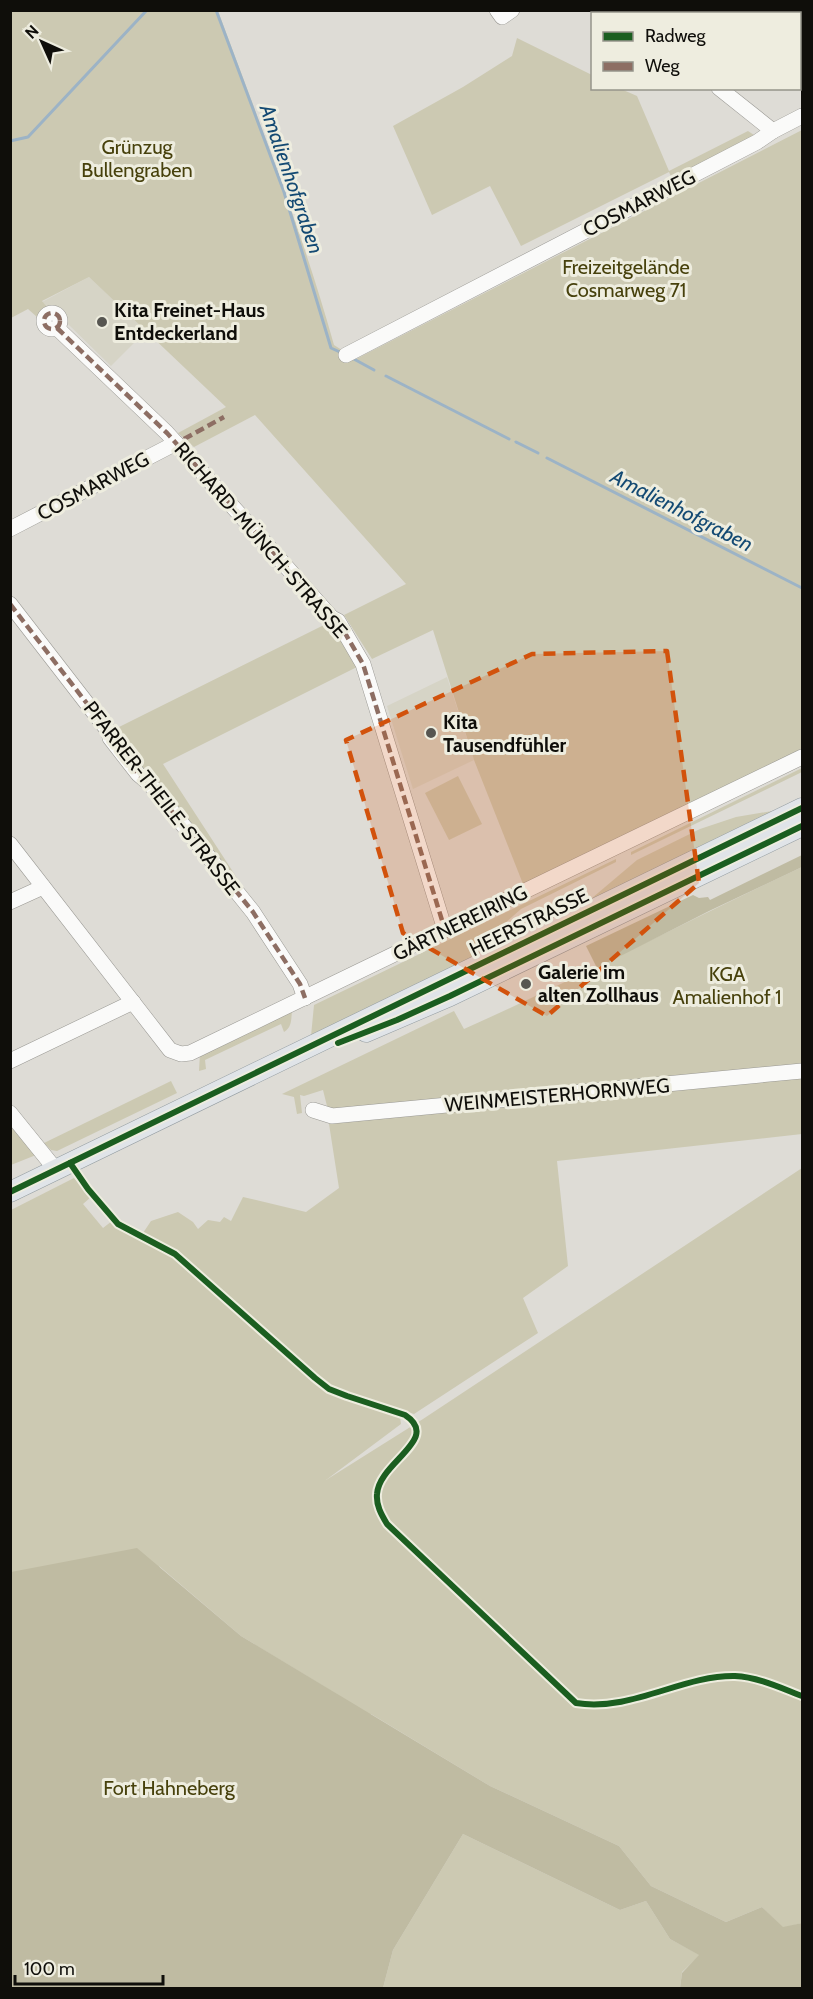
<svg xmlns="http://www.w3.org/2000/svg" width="813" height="1999" font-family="Cabin,sans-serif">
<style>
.built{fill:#d6d4c6}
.green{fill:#ccc9b2;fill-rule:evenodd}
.forest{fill:#bfbba2}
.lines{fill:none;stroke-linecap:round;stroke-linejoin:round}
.stream{stroke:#9cb3c6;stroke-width:3}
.minor-casing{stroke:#999893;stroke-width:16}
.major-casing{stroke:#939ca1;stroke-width:21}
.minor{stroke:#fafaf9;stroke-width:15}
.major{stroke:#e0e4e8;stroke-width:20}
.quiet{stroke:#8d6e63;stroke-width:4.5;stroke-dasharray:9 4.5;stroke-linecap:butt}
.cycleway-casing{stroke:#eeeddf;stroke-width:10}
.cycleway{stroke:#1b5e20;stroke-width:6}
.marked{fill:#d2520c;fill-opacity:0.2;stroke:#d2520c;stroke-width:4.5;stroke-dasharray:12 8;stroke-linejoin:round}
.poi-dot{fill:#575651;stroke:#eeeddf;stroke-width:2}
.labels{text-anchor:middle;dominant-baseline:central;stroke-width:6;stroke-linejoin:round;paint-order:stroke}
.park-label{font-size:20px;fill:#47410c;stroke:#eeeddf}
.street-label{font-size:20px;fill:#0f0e0a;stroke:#eeeddf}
.poi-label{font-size:20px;font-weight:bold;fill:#0f0e0a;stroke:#eeeddf;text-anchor:start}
.water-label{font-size:21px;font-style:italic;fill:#144a73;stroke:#eeeddf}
</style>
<rect width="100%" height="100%" fill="#dedcd6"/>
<g class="built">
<polygon points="89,277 146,331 111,366 68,324 63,310 57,307 47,307 42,302"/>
<polygon points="447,677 474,760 413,789 387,706"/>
</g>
<g class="green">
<path d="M15 10 218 11C259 121 302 231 334 345L356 359 802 130V752L523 884 474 760 433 630 372 659 344 615 406 584 255 415 194 447 178 433 226 407 89 277 42 301 47 307 40 312 37 317 28 309 11 318 10 13Z"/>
<polygon points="517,38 592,75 592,88 621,89 637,96 669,171 748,131 754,135 673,181 669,172 521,246 490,186 432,215 393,126 463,87 512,56"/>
<polygon points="330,622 359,666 163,764 265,921 142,771 113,730"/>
<polygon points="802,768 802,772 631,855 631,852"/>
<polygon points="458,776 482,824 449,840 425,793"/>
<polygon points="778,810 585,904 637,860 700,829 736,817"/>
<polygon points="616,859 616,862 521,909 476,949 467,964 311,1036 314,1005"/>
<path d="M802 867V1065L333 1110 327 1106 323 1090 304 1096 300 1095 302 1113 297 1114 294 1097 282 1094 454 1011 464 1029C578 978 689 920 802 867Z"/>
<path d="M292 1011C291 1020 292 1027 284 1032L281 1024 205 1060 206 1069 199 1071 200 1053Z"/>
<polygon points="802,1078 802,1134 557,1161 568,1266 523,1298 538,1333 414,1414 331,1386 176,1253 143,1233 151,1221 178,1212 193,1222 198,1229 208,1220 220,1222 224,1217 231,1221 243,1197 306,1212 339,1188 329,1124"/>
<polygon points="171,1081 177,1093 57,1151 51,1150 44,1143"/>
<polygon points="10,1122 36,1155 11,1165 10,1165"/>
<path d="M802 1168V1923L783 1928 762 1907 726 1922 651 1886 619 1846 490 1786 371 1714 11 1988V1210L74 1178 91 1197 83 1204 103 1228 112 1221 172 1256 321 1387 400 1417 401 1424 326 1480 423 1419ZM159 1566 241 1636 340 1696 176 1604Z"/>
<polygon points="463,1834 620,1910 646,1901 670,1939 700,1955 682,1972 680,1988 383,1988 393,1950"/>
</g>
<g class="forest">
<polygon points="802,855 802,867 709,911 597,968 586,946 693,895 699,898 708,897 710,900"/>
<polygon points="137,1548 241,1636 490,1786 619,1846 651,1886 726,1922 762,1907 783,1927 802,1923 802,1988 680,1988 682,1973 699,1955 670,1939 646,1901 620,1910 463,1834 393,1950 383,1988 11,1988 11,1572"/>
</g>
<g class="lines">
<g class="stream">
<polyline points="216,10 284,192 331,348 342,353"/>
<polyline points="10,141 28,137 147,10"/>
<polyline points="352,358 374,370"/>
<polyline points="386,376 509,439"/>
<polyline points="516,442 538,453"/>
<polyline points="547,458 802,588"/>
</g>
<defs>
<g id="minor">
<polyline points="497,10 502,17 512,10"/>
<polyline points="729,14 731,10"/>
<polyline points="719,88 773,131"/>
<circle cx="52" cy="321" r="8"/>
<polyline points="57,328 167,433 332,618 338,621 363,664 445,930"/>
<polyline points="346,355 757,142 773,131 802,116"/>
<polyline points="10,529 176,443"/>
<polyline points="10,604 109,732 110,738 138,774 150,784 253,912 300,984 305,998"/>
<polyline points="10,844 170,1050 181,1054 190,1053 802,757"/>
<polyline points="10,902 43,887"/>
<polyline points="10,1061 133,1002"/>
<polyline points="313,1110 332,1116 802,1071"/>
<polyline points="10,1113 56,1170"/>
</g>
<g id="major">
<polyline points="366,1032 450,996 802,826"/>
<polyline points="10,1192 802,808"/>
</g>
</defs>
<use href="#minor" class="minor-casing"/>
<use href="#major" class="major-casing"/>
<use href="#minor" class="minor"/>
<use href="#major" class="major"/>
<g class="quiet">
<circle cx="52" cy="321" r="8"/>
<polyline points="57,328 167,433 332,618 338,621 363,664 445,930"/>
<polyline points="184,439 224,417"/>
<polyline points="10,604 109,732 110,738 138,774 150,784 253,912 300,984 305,998"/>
</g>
<defs>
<g id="cycleway">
<polyline points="338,1043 397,1020 450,996 802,826"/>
<path d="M70 1163 88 1189 118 1224 175 1254 315 1378 329 1389 347 1396 405 1415C442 1439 379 1462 377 1494 376 1505 381 1514 387 1524L576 1703C632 1712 682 1675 735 1676 758 1677 781 1688 802 1696"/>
<polyline points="10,1192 802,808"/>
</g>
</defs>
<use href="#cycleway" class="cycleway-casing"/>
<use href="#cycleway" class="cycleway"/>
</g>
<path class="marked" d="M667 651 699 883 547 1016 403 933 346 740 532 654Z"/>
<g class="poi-dot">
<circle cx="102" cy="322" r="6"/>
<circle cx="431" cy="733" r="6"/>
<circle cx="526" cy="984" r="6"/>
</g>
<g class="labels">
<g class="park-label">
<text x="137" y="147">Grünzug<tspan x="137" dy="23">Bullengraben</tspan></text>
<text x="626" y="267">Freizeitgelände<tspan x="626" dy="23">Cosmarweg 71</tspan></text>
<text x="727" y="974">KGA<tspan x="727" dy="23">Amalienhof 1</tspan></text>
<text x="169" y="1788">Fort Hahneberg</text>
</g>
<g class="street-label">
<text transform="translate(639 203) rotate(-27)">COSMARWEG</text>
<text transform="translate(93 486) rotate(-28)">COSMARWEG</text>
<text transform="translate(261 540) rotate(49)">RICHARD-MÜNCH-STRASSE</text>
<text transform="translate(162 798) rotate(52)">PFARRER-THEILE-STRASSE</text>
<text transform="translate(529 922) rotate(-26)">HEERSTRASSE</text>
<text transform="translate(460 923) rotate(-26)">GÄRTNEREIRING</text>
<text transform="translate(557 1095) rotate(-5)">WEINMEISTERHORNWEG</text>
</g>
<g class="poi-label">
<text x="114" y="310">Kita Freinet-Haus<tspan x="114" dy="23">Entdeckerland</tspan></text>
<text x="443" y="722">Kita<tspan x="443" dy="23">Tausendfühler</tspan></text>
<text x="538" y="972">Galerie im<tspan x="538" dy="23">alten Zollhaus</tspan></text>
</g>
<g class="water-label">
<text transform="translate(292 179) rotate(71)">Amalienhofgraben</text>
<text transform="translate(682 510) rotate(27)">Amalienhofgraben</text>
</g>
</g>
<rect width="813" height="1999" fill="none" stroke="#0f0e0a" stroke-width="24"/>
<rect x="591" y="12" width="210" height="78" fill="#eeeddf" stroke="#95948a" stroke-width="1.5"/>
<rect x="603" y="32" width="30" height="9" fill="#1b5e20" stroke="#95948a" stroke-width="1.5"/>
<text x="645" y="42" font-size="18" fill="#0f0e0a">Radweg</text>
<rect x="603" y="62" width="30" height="9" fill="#8d6e63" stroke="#95948a" stroke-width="1.5"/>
<text x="645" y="72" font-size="18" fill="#0f0e0a">Weg</text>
<g transform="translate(42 42) rotate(315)" stroke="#eeeddf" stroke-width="4.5" paint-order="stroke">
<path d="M0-4.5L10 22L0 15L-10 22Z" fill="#0f0e0a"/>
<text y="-9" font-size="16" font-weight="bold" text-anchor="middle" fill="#0f0e0a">N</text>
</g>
<path d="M15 1975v9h148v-9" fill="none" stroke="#0f0e0a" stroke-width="3"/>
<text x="24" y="1975" font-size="18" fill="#0f0e0a" stroke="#eeeddf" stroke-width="4.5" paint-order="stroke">100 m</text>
</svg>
